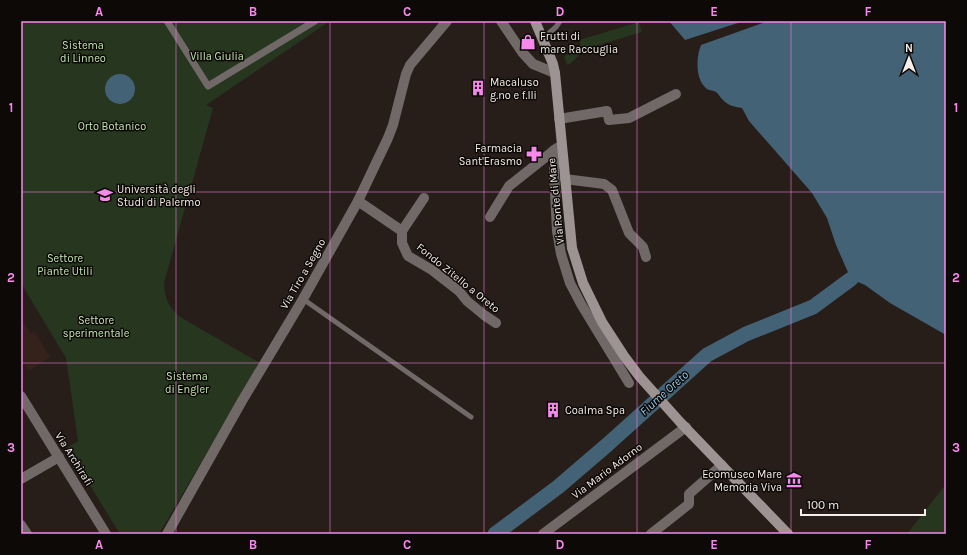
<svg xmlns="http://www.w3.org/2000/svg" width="967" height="555" font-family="Karla,sans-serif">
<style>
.education{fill:#34221b}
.green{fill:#27361f}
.water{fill:#436275}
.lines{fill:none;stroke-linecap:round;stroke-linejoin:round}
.river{stroke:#436275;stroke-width:15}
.service{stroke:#706968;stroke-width:5}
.pedestrian{stroke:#706968;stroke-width:7}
.minor{stroke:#706968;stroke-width:10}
.secondary{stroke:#9d9392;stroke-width:10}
.grid{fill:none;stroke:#f788ec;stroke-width:1;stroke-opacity:0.55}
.labels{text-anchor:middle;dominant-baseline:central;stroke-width:3;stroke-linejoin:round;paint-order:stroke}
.poi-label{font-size:11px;fill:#f5eeea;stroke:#0d0907;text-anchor:start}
.park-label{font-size:11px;fill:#c2e4b1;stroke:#0d0907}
.street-label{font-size:11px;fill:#f5eeea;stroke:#0d0907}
.water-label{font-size:12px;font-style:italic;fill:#92cbef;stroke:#0d0907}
.neatline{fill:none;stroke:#f788ec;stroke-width:1.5}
.grid-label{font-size:13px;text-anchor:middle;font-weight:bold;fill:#f788ec}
</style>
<rect width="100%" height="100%" fill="#271e19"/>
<polygon class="education" points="21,312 24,318 22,320 31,334 34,331 50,357 29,371 21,359"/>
<g class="green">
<path d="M21 21H330L206 105 213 108 164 283C165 298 168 307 180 317L260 363 159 534H120L67 448 78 441 66 358 21 283Z"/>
<polygon points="639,22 642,32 589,48 590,50 582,52 570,64 567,65 564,56 582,50 579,40"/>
<polygon points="946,484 946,534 907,534"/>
</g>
<g class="water">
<polygon points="669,21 744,21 685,40"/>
<path d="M768 21H946V335L890 303 865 285 851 279 836 245 827 218 812 193 749 121 742 108C734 107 727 105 722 99 720 97 718 93 716 92 713 90 710 91 707 89 695 80 696 57 701 45Z"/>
<circle cx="120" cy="89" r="15"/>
</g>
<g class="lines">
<polyline class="river" points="495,534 558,487 607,445 707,355 746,334 813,307 851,279"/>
<g class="service">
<polyline points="542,39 556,27 560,21"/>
<polyline points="303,299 471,417"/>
</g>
<polyline class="pedestrian" points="167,21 208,86 315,21"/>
<g class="minor">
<polyline points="501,21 522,52 533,64 555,73"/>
<polyline points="559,119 607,111 609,120 629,118 676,94"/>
<polyline points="554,150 554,173 557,231 561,254 570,283 581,304 629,383"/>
<polyline points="565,179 604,184 612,190 629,233 643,247 646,257"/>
<polyline points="358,201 402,231 402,243 408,256 432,270 459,291 467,301 484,315 496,323"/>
<polyline points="490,217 509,186 557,148"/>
<polyline points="402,231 424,198"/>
<polyline points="21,396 106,534"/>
<polyline points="21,479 59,457"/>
<polyline points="21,525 27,534"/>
<polyline points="167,534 242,401 303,299 358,201 388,138 393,125 406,74 410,65 447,21"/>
<polyline points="543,534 686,427"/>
<polyline points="651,534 689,504 689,494 722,465"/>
</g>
<polyline class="secondary" points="535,21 553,64 555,73 572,248 583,283 602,322 624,356 639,376 680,422 788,534"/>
</g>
<path class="grid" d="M176 21V534M330 21V534M484 21V534M637 21V534M791 21V534M21 192H946M21 363H946"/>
<defs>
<symbol id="shop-bare" viewBox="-9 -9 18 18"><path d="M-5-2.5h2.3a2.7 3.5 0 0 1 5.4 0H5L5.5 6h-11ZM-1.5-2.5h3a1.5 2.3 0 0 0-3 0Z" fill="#f788ec" stroke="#0d0907" stroke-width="2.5" paint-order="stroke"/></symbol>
<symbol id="building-bare" viewBox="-9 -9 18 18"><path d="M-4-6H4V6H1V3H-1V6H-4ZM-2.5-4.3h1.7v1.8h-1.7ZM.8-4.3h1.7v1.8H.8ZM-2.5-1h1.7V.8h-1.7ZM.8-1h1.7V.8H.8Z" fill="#f788ec" stroke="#0d0907" stroke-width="2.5" paint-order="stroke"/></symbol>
<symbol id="pharmacy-bare" viewBox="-9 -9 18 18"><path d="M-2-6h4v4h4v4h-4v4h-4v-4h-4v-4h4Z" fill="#f788ec" stroke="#0d0907" stroke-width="2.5" paint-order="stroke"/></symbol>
<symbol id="university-bare" viewBox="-9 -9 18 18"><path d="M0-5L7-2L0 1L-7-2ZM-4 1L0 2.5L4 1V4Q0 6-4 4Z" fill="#f788ec" stroke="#0d0907" stroke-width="2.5" paint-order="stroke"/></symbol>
<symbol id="museum-bare" viewBox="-9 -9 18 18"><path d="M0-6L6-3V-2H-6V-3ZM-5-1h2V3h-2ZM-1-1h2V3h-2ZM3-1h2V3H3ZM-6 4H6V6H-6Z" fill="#f788ec" stroke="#0d0907" stroke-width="2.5" paint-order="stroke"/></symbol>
</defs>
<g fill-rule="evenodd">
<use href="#shop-bare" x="517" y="31" width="22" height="22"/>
<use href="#building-bare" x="467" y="77" width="22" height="22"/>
<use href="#pharmacy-bare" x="523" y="143" width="22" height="22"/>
<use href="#university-bare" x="94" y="184" width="22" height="22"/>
<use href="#building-bare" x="542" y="399" width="22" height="22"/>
<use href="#museum-bare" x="783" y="469" width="22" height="22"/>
</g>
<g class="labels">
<g class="poi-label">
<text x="540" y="36">Frutti di<tspan x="540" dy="13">mare Raccuglia</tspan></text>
<text x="490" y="82">Macaluso<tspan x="490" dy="13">g.no e f.lli</tspan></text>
<text x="522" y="148" text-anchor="end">Farmacia<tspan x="522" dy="13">Sant'Erasmo</tspan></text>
<text x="117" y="189">Università degli<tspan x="117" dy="13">Studi di Palermo</tspan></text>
<text x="565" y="410">Coalma Spa</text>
<text x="782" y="474" text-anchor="end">Ecomuseo Mare<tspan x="782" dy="13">Memoria Viva</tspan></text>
</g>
<g class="park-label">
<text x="83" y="45">Sistema<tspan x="83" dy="13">di Linneo</tspan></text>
<text x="217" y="56">Villa Giulia</text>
<text x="112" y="126">Orto Botanico</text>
<text x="65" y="258">Settore<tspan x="65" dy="13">Piante Utili</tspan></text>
<text x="96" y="320">Settore<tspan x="96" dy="13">sperimentale</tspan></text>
<text x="187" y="376">Sistema<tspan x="187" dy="13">di Engler</tspan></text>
</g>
<g class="street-label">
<text transform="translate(556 201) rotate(-96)">Via Ponte di Mare</text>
<text transform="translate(303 274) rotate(-60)">Via Tiro a Segno</text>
<text transform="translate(458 278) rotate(39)">Fondo Zitello a Oreto</text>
<text transform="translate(74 459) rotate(58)">Via Archirafi</text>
<text transform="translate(607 471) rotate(-37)">Via Mario Adorno</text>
</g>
<g class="water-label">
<text transform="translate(664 393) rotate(-42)">Fiume Oreto</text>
</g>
</g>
<rect width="967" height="555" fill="none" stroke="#0d0907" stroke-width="44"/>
<g transform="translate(909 58)" stroke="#0d0907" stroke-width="3" paint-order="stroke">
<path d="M0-3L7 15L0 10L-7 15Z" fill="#f5eeea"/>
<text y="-6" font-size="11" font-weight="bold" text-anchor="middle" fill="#f5eeea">N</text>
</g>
<path d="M801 509v6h124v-6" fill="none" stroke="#f5eeea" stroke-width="2"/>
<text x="807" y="509" font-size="12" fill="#f5eeea" stroke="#0d0907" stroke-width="3" paint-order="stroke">100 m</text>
<rect x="22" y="22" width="923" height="511" class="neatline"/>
<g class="grid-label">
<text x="99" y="16">A</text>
<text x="253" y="16">B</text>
<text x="407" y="16">C</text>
<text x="560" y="16">D</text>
<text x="714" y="16">E</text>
<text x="868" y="16">F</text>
<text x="11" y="112">1</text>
<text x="956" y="112">1</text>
<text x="11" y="282">2</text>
<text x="956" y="282">2</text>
<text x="11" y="452">3</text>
<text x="956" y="452">3</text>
<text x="99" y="549">A</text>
<text x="253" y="549">B</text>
<text x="407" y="549">C</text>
<text x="560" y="549">D</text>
<text x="714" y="549">E</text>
<text x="868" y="549">F</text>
</g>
</svg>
